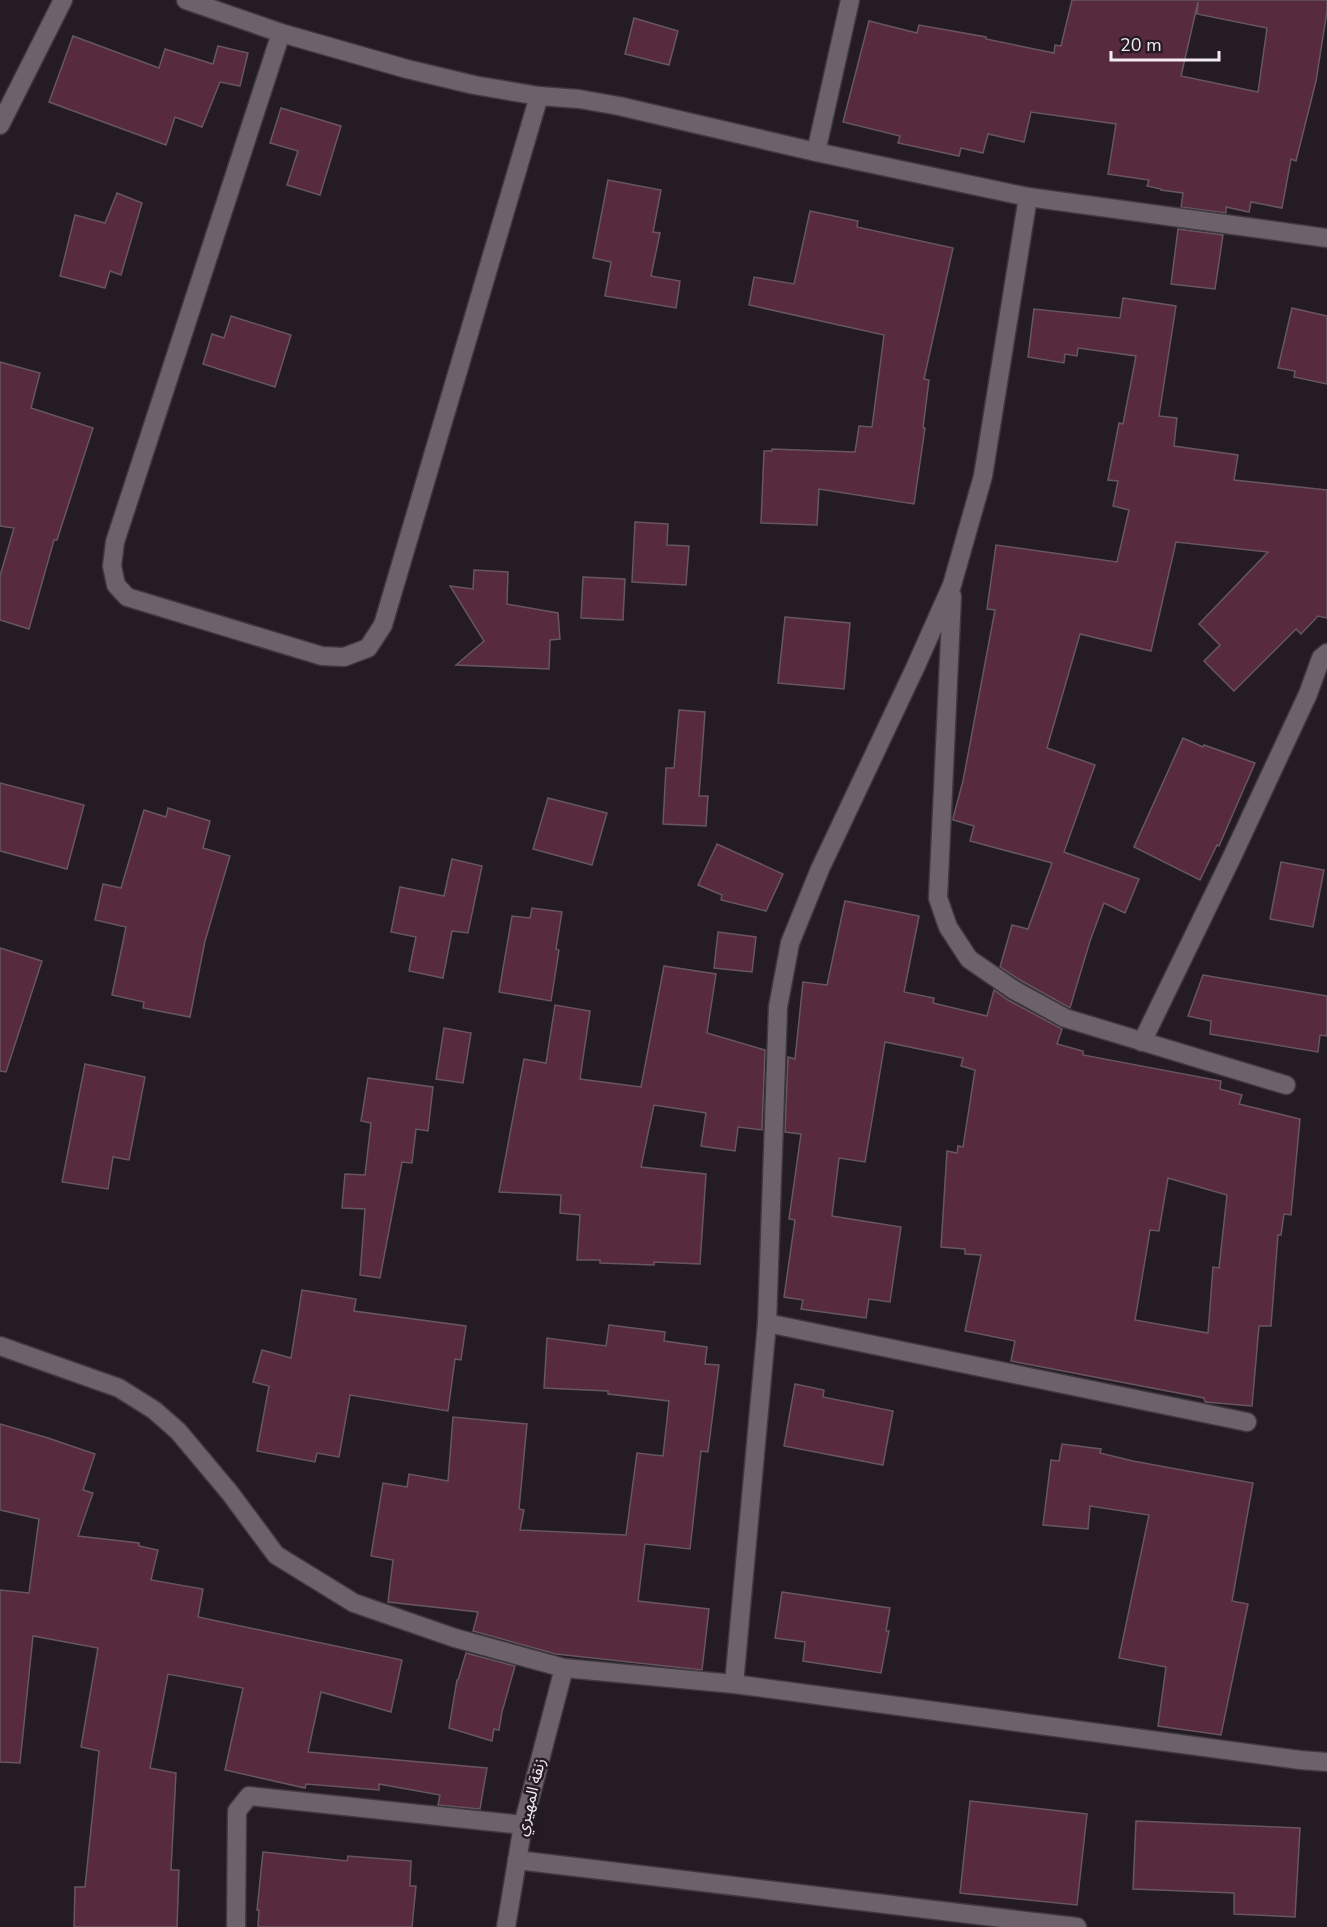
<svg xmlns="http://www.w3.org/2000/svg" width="1327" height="1927" font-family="'Nunito Sans','Noto Sans Arabic',sans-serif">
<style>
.building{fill:#582a3e;stroke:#67575d;stroke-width:1.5;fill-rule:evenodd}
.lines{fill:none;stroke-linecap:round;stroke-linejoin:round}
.minor-casing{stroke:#3f383f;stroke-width:21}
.minor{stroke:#6d616c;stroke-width:18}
.labels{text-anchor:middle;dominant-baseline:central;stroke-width:5;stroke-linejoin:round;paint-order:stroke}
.street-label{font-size:16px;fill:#f2ebf2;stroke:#241b24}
</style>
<rect width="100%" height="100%" fill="#241b24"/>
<g class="building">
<path d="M1072 0H1327V11L1316 81 1296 161 1291 159 1282 208 1251 202 1249 212 1226 207V213L1181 207 1183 193 1161 190V189L1147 186 1149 180 1108 174 1116 124 1031 112 1024 142 988 134 983 153 961 148 959 156 898 143 900 136 843 122 869 21 917 33 919 25 986 37V39L1054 53 1055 45 1061 46ZM1198 2 1197 14 1267 28 1258 92 1181 76Z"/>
<polygon points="634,18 678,31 669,65 625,54"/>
<polygon points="73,36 159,68 165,49 213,64 218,46 248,53 240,86 220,82 202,127 175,117 166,145 49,102"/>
<polygon points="281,108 341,126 320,195 287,185 298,151 270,143"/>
<polygon points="608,180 661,190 653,232 660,233 651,276 680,281 676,308 605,296 611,262 593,258"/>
<polygon points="117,193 142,203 121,275 110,271 105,288 60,276 75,215 105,223"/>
<polygon points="810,211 858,221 857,227 953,248 924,379 929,380 923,428 925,428 914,504 819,489 817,525 761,523 764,451 772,451 772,449 855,452 859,426 872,427 884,335 749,305 754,277 794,284"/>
<polygon points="1178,229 1223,235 1215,289 1171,284"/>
<polygon points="1123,298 1176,306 1159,416 1177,418 1174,446 1238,455 1234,480 1327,490 1327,618 1318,616 1301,634 1296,629 1234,691 1204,661 1220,645 1199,624 1268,552 1176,542 1151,651 1080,634 1047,748 1095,765 1064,852 1139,879 1125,913 1104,903 1090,941 1070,1008 1020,980 1000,967 1012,925 1028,929 1052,863 970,841 974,826 953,820 953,818 963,781 995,610 987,609 996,545 1117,562 1129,510 1113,506 1118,481 1108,480 1119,423 1123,424 1136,356 1078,348 1077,356 1065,354 1064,363 1028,357 1034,309 1120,318"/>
<polygon points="1292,308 1327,316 1327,384 1294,377 1295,371 1278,368"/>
<polygon points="231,316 291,335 275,387 203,364 212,334 224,338"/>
<polygon points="0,362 40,373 31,408 93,428 57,540 54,540 29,629 0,620 0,576 14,528 0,526"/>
<polygon points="635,522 668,524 667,545 689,546 686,585 632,582"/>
<polygon points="474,570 508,572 507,604 558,613 560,639 550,640 549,669 456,665 484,641 450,586 473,589"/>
<polygon points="583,577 625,579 623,620 581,618"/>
<polygon points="785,617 850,623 844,689 778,683"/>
<polygon points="679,710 705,712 699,796 708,796 706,826 663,824 666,768 674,768"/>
<polygon points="1183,738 1203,747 1204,745 1255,763 1219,846 1217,845 1200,880 1134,847"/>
<polygon points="0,783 84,805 67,869 0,851"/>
<polygon points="548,798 607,813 592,865 533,849"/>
<polygon points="168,808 210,821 203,848 230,856 205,941 190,1017 143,1008 144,1002 112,995 126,927 95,920 103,884 121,888 144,810 166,817"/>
<polygon points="717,844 783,874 766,911 721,900 722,895 698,885"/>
<polygon points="452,859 482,866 468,933 452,931 443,978 409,971 416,937 391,932 400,887 444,896"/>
<polygon points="1281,862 1324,870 1313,927 1270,919"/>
<path d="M845 901 919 916 904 992 934 998 933 1003 987 1016 994 990 1008 1000 1062 1029 1057 1044 1083 1051V1055L1221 1081 1220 1089 1242 1095 1239 1104 1300 1119 1291 1215 1284 1214 1281 1235H1278L1271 1326H1259L1252 1406 1205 1402 1204 1398 1011 1361 1015 1341 965 1331 981 1255 965 1254V1249L941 1247 947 1151 957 1153 958 1146 963 1147 975 1070 961 1066 963 1058 885 1042 865 1162 839 1158 832 1216 901 1227 890 1302 869 1299 866 1318 801 1309 803 1300 784 1297 795 1220 789 1219 801 1134 785 1132 788 1057 795 1059 803 982 827 985ZM1168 1178 1227 1195 1219 1268 1213 1267 1208 1333 1135 1320 1150 1230 1159 1231Z"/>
<polygon points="532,908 562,912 556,949 559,950 551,1001 499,992 512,916 530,918"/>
<polygon points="718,932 756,937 752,972 714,968"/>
<polygon points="0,948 42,961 6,1072 0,1071"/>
<polygon points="664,966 716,974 707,1033 765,1050 762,1130 738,1127 735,1151 701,1146 706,1113 654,1105 641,1167 706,1174 700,1264 654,1262 654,1265 600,1263 600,1260 577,1260 580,1215 560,1213 561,1195 499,1192 524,1059 546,1063 555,1005 590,1011 580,1079 641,1087"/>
<polygon points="1203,975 1327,996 1327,1036 1320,1035 1318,1052 1210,1034 1211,1021 1188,1016"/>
<polygon points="444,1028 471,1033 463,1083 436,1079"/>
<polygon points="85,1064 145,1077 129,1160 113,1157 108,1189 62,1182"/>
<polygon points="368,1078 433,1087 428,1131 416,1129 412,1163 402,1162 380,1278 360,1275 365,1209 342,1208 345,1174 365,1175 371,1123 361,1121"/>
<polygon points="302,1290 356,1299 354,1311 466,1326 461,1360 455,1359 448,1411 350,1395 339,1457 317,1453 315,1462 257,1451 269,1386 253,1382 262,1350 291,1358"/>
<polygon points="609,1325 665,1332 664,1341 707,1347 705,1364 719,1365 708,1452 701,1451 690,1549 645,1544 638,1601 709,1609 702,1670 556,1654 473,1631 478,1612 388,1602 393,1560 371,1556 383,1483 407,1487 409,1474 448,1481 453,1417 527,1424 519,1509 524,1510 520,1530 626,1535 637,1453 663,1456 669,1401 608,1394 608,1391 544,1388 547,1338 606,1346"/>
<polygon points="795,1384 824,1390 823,1397 893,1411 883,1465 784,1446"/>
<polygon points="0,1424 48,1438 95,1454 83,1490 93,1493 78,1536 139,1543 139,1546 158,1550 151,1580 203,1589 198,1617 402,1660 391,1712 321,1692 308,1752 487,1768 480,1809 438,1805 440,1795 379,1784 379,1790 306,1784 305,1788 225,1770 243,1688 168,1674 150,1768 176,1773 171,1870 179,1870 177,1927 74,1927 75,1887 85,1887 99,1751 81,1747 98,1648 33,1636 20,1763 0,1762 0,1590 29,1593 39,1519 0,1510"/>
<polygon points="1062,1444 1101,1449 1100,1453 1133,1461 1253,1483 1232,1601 1248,1604 1221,1735 1158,1726 1166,1667 1119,1658 1149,1515 1090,1506 1088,1529 1043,1525 1051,1460 1059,1461"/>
<polygon points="782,1592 890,1608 886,1631 889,1631 881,1673 803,1661 805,1642 775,1638"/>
<polygon points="466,1653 515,1666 502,1712 499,1730 494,1729 492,1741 449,1728 457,1680 458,1680"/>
<polygon points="970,1801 1087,1814 1077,1905 960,1893"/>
<polygon points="1136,1821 1300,1828 1295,1917 1234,1914 1234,1893 1133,1889"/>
<polygon points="263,1852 347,1861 348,1856 411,1861 410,1886 416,1886 412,1927 258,1927 259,1910 257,1910"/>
</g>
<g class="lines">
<defs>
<g id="minor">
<polyline points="186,0 281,33 407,69 474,85 539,96 579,99 619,106 816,152 1028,197 1327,238"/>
<polyline points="281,33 115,542 112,566 116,585 127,597 322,656 344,657 368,648 383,625 539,96"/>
<polyline points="0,125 63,0"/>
<polyline points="816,152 850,0"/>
<polyline points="952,596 938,898 948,927 969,959 1014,990 1065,1018 1286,1085"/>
<polyline points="1142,1042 1231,859 1308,694 1321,658 1327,653"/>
<polyline points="767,1323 1247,1422"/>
<polyline points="0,1346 119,1388 154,1410 178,1431 230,1493 276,1555 354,1603 455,1638 564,1668 734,1684 1300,1760 1327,1762"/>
<polyline points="734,1684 767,1323 778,1007 790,943 820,869 915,668 952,585 983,476 1028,197"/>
<polyline points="517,1860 1077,1927"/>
<polyline points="236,1927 237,1811 249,1796 523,1825"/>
<polyline points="506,1927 523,1825 564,1668"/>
</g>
</defs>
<use href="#minor" class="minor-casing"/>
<use href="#minor" class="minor"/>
</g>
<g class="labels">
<g class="street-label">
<text transform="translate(531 1797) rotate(-76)">زنقة المهيري</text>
</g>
</g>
<path d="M1111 51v9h108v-9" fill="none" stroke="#f2ebf2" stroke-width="3"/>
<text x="1120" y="51" font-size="18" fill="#f2ebf2" stroke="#241b24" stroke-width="4.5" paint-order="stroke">20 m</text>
</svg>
